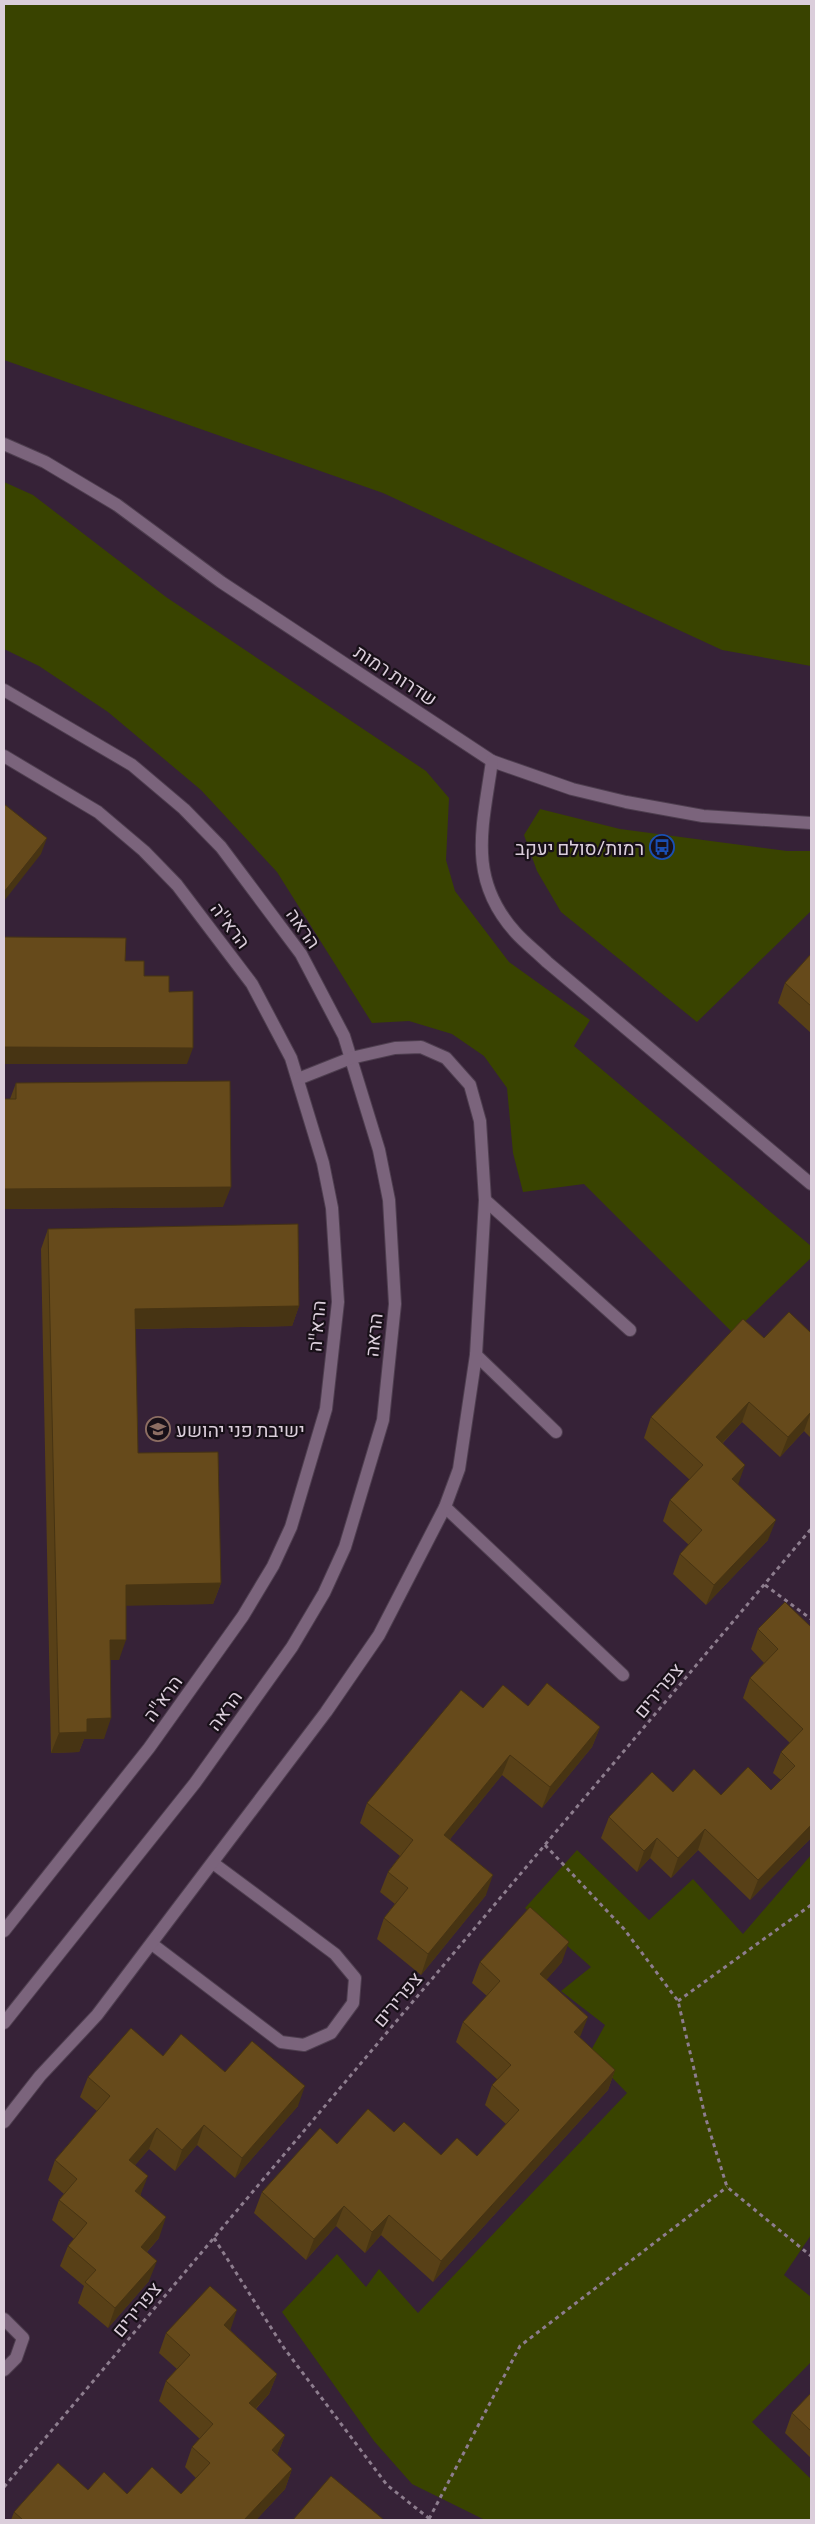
<svg xmlns="http://www.w3.org/2000/svg" width="815" height="2524" font-family="Commissioner,Heebo,sans-serif">
<style>
.green{fill:#394300}
.lines{fill:none;stroke-linecap:round;stroke-linejoin:round}
.minor-casing{stroke:#4e3e4f;stroke-width:14}
.path{stroke:#8d7d8e;stroke-width:3;stroke-dasharray:4 4;stroke-linecap:butt}
.minor{stroke:#7b647c;stroke-width:12}
.wall{fill:#584017}
.shaded-wall{fill:#473413}
.building{fill:#664a1b;stroke:#473413}
.labels{text-anchor:middle;dominant-baseline:central;stroke-width:4.5;stroke-linejoin:round;paint-order:stroke}
.street-label{font-size:19px;fill:#dbcedb;stroke:#181018}
.poi-label{font-size:19px;fill:#dbcedb;stroke:#181018;text-anchor:end}
</style>
<rect width="100%" height="100%" fill="#362237"/>
<g class="green">
<polygon points="4,4 811,4 811,666 722,650 383,493 4,360"/>
<polygon points="4,482 33,495 166,597 426,771 449,798 446,860 455,891 509,962 590,1020 574,1046 811,1246 811,1258 733,1333 584,1184 523,1192 513,1153 507,1088 484,1056 452,1034 409,1021 372,1023 277,872 201,790 108,712 39,666 4,649"/>
<polygon points="540,809 620,829 787,851 811,851 811,911 697,1022 561,912 537,871 524,835"/>
<polygon points="577,1850 649,1920 693,1879 743,1934 811,1855 811,2235 784,2275 811,2297 811,2362 752,2422 811,2479 811,2520 485,2520 412,2484 374,2441 282,2312 337,2254 366,2287 379,2269 418,2313 627,2093 589,2054 605,2025 561,1991 591,1967 525,1908"/>
</g>
<g class="lines">
<defs>
<g id="minor">
<polyline points="4,444 45,462 117,505 221,582 492,761 572,789 626,802 703,816 811,823"/>
<polyline points="4,690 132,765 184,809 221,847 301,954 344,1036 379,1150 389,1200 395,1304 383,1420 345,1547 324,1593 292,1647 195,1783 4,2023"/>
<polyline points="4,756 98,812 144,851 177,885 252,984 291,1058 323,1163 332,1208 338,1302 326,1409 291,1527 273,1566 243,1616 149,1748 4,1931"/>
<path d="M492 761C483 826 466 878 516 933 525 943 537 952 547 962L811 1184"/>
<polyline points="485,1200 630,1330"/>
<polyline points="476,1355 556,1432"/>
<polyline points="445,1507 623,1675"/>
<polyline points="152,1944 281,2042 304,2045 331,2033 353,2003 355,1978 335,1954 213,1863"/>
<polyline points="4,2122 40,2076 97,2015 326,1712 379,1635 445,1507 459,1469 476,1355 485,1200 480,1121 470,1085 446,1058 421,1047 395,1048 351,1058 298,1079"/>
<polyline points="4,2319 23,2338 16,2358 4,2370"/>
</g>
</defs>
<use href="#minor" class="minor-casing"/>
<g class="path">
<polyline points="765,1585 811,1619"/>
<polyline points="545,1845 624,1929 678,2001 705,2116 727,2187 811,2256"/>
<polyline points="678,2001 811,1905"/>
<polyline points="214,2238 284,2348 387,2485 431,2520"/>
<polyline points="4,2487 811,1529"/>
<polyline points="429,2519 520,2346 727,2187"/>
</g>
<use href="#minor" class="minor"/>
</g>
<g class="wall">
<polygon points="811,954 811,1033 778,1003 785,983"/>
<polygon points="16,1083 223,1207 4,1209 4,1099 10,1099"/>
<polygon points="48,1229 299,1306 292,1326 135,1329 138,1453 221,1583 213,1604 126,1605 119,1660 110,1660 104,1739 84,1739 79,1752 51,1753 41,1249"/>
<polygon points="811,1333 811,1438 804,1431 780,1457 742,1422 723,1443 738,1485 768,1540 706,1605 673,1574 680,1554 689,1545 663,1521 670,1500 690,1480 644,1438 651,1417 764,1338"/>
<polygon points="811,1627 811,1838 750,1900 698,1850 671,1878 650,1858 637,1872 601,1838 609,1817 673,1792 721,1795 771,1790 781,1780 773,1773 781,1752 790,1743 743,1698 750,1678 764,1663 751,1649 758,1629"/>
<polygon points="528,1706 600,1727 592,1747 542,1808 502,1775 450,1839 486,1895 421,1975 377,1939 384,1918 395,1904 380,1892 388,1872 400,1856 360,1823 367,1803 483,1708"/>
<polygon points="480,1962 562,1962 546,1980 580,2038 615,2070 608,2090 433,2282 381,2235 365,2253 336,2226 306,2260 254,2213 262,2192 337,2144 394,2132 441,2155 477,2156 506,2124 485,2105 492,2085 498,2080 456,2042 463,2022 487,1996 472,1983"/>
<polygon points="163,2056 225,2072 298,2106 235,2178 197,2145 175,2171 149,2149 135,2165 141,2196 159,2238 147,2252 149,2281 108,2328 78,2303 84,2286 60,2266 68,2246 74,2239 52,2220 59,2200 64,2194 48,2180 55,2160 97,2111 80,2097 88,2077"/>
<polygon points="230,2330 277,2374 269,2394 256,2409 285,2435 277,2455 292,2469 285,2489 256,2520 11,2520 14,2512 88,2490 127,2494 181,2494 196,2478 185,2467 192,2447 200,2439 159,2401 166,2381 177,2369 159,2353 166,2333"/>
<polygon points="811,2393 811,2458 785,2433 792,2413"/>
</g>
<g class="shaded-wall">
<polygon points="47,838 41,854 4,901 4,892"/>
<polygon points="4,1047 193,1048 187,1064 4,1064"/>
<polygon points="231,1187 223,1207 4,1209 4,1189"/>
<polygon points="299,1306 292,1326 128,1329 135,1309"/>
<polygon points="749,1402 742,1422 709,1457 716,1437"/>
<polygon points="811,1412 804,1431 780,1457 788,1437"/>
<polygon points="745,1465 738,1485 732,1479"/>
<polygon points="776,1520 768,1540 706,1605 714,1585"/>
<polygon points="221,1583 213,1604 118,1606 126,1585"/>
<polygon points="110,1640 126,1640 119,1660 102,1660"/>
<polygon points="111,1718 104,1739 84,1739 79,1752 51,1753 59,1733 87,1719"/>
<polygon points="600,1727 592,1747 542,1808 550,1787"/>
<polygon points="510,1755 502,1775 437,1855 444,1835"/>
<polygon points="811,1825 811,1838 750,1900 758,1880"/>
<polygon points="705,1829 698,1850 671,1878 678,1858"/>
<polygon points="657,1838 650,1858 637,1872 644,1851"/>
<polygon points="493,1875 486,1895 421,1975 428,1954"/>
<polygon points="569,1942 562,1962 533,1995 540,1974"/>
<polygon points="588,2017 580,2037 574,2032"/>
<polygon points="615,2070 608,2090 433,2282 441,2261"/>
<polygon points="305,2086 298,2106 235,2178 242,2158"/>
<polygon points="204,2125 197,2145 175,2171 182,2150"/>
<polygon points="157,2128 149,2149 122,2180 129,2160"/>
<polygon points="148,2176 140,2196 135,2191"/>
<polygon points="344,2206 336,2226 306,2260 314,2239"/>
<polygon points="389,2215 381,2235 365,2253 372,2232"/>
<polygon points="166,2217 159,2238 133,2267 141,2247"/>
<polygon points="157,2261 149,2281 108,2328 115,2308"/>
<polygon points="237,2310 230,2331 224,2325"/>
<polygon points="277,2374 269,2394 242,2423 249,2403"/>
<polygon points="285,2435 277,2455 272,2450"/>
<polygon points="292,2469 285,2489 256,2520 244,2520"/>
</g>
<g class="building">
<polygon points="4,804 47,838 4,892"/>
<polygon points="4,937 126,938 125,961 144,961 144,976 169,976 169,992 193,991 193,1048 4,1047"/>
<polygon points="811,954 811,1006 785,983"/>
<polygon points="230,1081 231,1187 4,1189 4,1099 16,1099 16,1083"/>
<polygon points="298,1224 299,1306 135,1309 138,1453 218,1452 221,1583 126,1585 126,1640 110,1640 111,1718 87,1719 87,1732 59,1733 48,1229"/>
<polygon points="789,1312 811,1333 811,1412 788,1437 749,1402 716,1437 745,1465 732,1479 776,1520 714,1585 680,1554 702,1530 670,1500 703,1465 651,1417 743,1319 764,1338"/>
<polygon points="785,1602 811,1627 811,1825 758,1880 705,1829 678,1858 657,1838 644,1851 609,1817 652,1772 673,1792 694,1769 721,1795 748,1767 771,1790 795,1766 781,1752 803,1729 750,1678 778,1649 758,1629"/>
<polygon points="547,1683 600,1727 550,1787 510,1755 444,1835 493,1875 428,1954 384,1918 408,1888 388,1872 413,1840 367,1803 461,1690 483,1708 503,1685 528,1706"/>
<polygon points="530,1907 569,1942 540,1974 588,2017 574,2032 615,2070 441,2261 389,2215 372,2232 344,2206 314,2239 262,2192 320,2128 337,2144 368,2109 394,2132 404,2122 441,2155 457,2138 477,2156 519,2110 492,2085 511,2065 463,2022 500,1981 480,1962"/>
<polygon points="131,2028 163,2056 181,2034 225,2072 252,2041 305,2086 242,2158 204,2125 182,2150 157,2128 129,2160 148,2176 135,2191 166,2217 141,2247 157,2261 115,2308 85,2282 96,2270 68,2246 87,2223 59,2200 77,2179 55,2160 110,2096 88,2077"/>
<polygon points="210,2286 237,2310 224,2325 277,2374 249,2403 285,2435 272,2450 292,2469 244,2520 23,2520 14,2512 58,2463 88,2490 104,2472 127,2494 152,2467 181,2494 210,2463 192,2447 213,2424 166,2381 190,2355 166,2333"/>
<polygon points="811,2393 811,2431 792,2413"/>
<polygon points="331,2476 384,2520 293,2520"/>
</g>
<defs>
<symbol id="bus-ring" viewBox="-11 -11 22 22"><circle r="9.5" fill="#181018" stroke="#1a4fb4" stroke-width="1.5"/><path d="M-5-6H5V4H4V6H2V4H-2V6H-4V4H-5ZM-3.5-4V0h7V-4ZM-3.5 1.2v1.5H-2V1.2ZM2 1.2v1.5H3.5V1.2Z" fill="#1a4fb4"/></symbol>
<symbol id="school-ring" viewBox="-11 -11 22 22"><circle r="9.5" fill="#181018" stroke="#8d6e63" stroke-width="1.5"/><path d="M0-5L7-2L0 1L-7-2ZM-4 1L0 2.5L4 1V4Q0 6-4 4Z" fill="#8d6e63"/></symbol>
</defs>
<g fill-rule="evenodd">
<use href="#bus-ring" x="648" y="833" width="28" height="28"/>
<use href="#school-ring" x="144" y="1415" width="28" height="28"/>
</g>
<g class="labels">
<g class="street-label">
<text transform="translate(396 675) rotate(33)">שדרות רמות</text>
<text transform="translate(231 925) rotate(53)">הרא''ה</text>
<text transform="translate(304 928) rotate(55)">הראה</text>
<text transform="translate(316 1326) rotate(-85)">הרא''ה</text>
<text transform="translate(373 1335) rotate(-84)">הראה</text>
<text transform="translate(658 1690) rotate(-50)">צפרירים</text>
<text transform="translate(162 1698) rotate(-54)">הרא''ה</text>
<text transform="translate(224 1710) rotate(-54)">הראה</text>
<text transform="translate(397 1999) rotate(-50)">צפרירים</text>
<text transform="translate(136 2309) rotate(-50)">צפרירים</text>
</g>
<g class="poi-label">
<text x="644" y="847">רמות/סולם יעקב</text>
<text x="176" y="1429" text-anchor="start">ישיבת פני יהושע</text>
</g>
</g>
<rect width="815" height="2524" fill="none" stroke="#dbcedb" stroke-width="10"/>
</svg>
